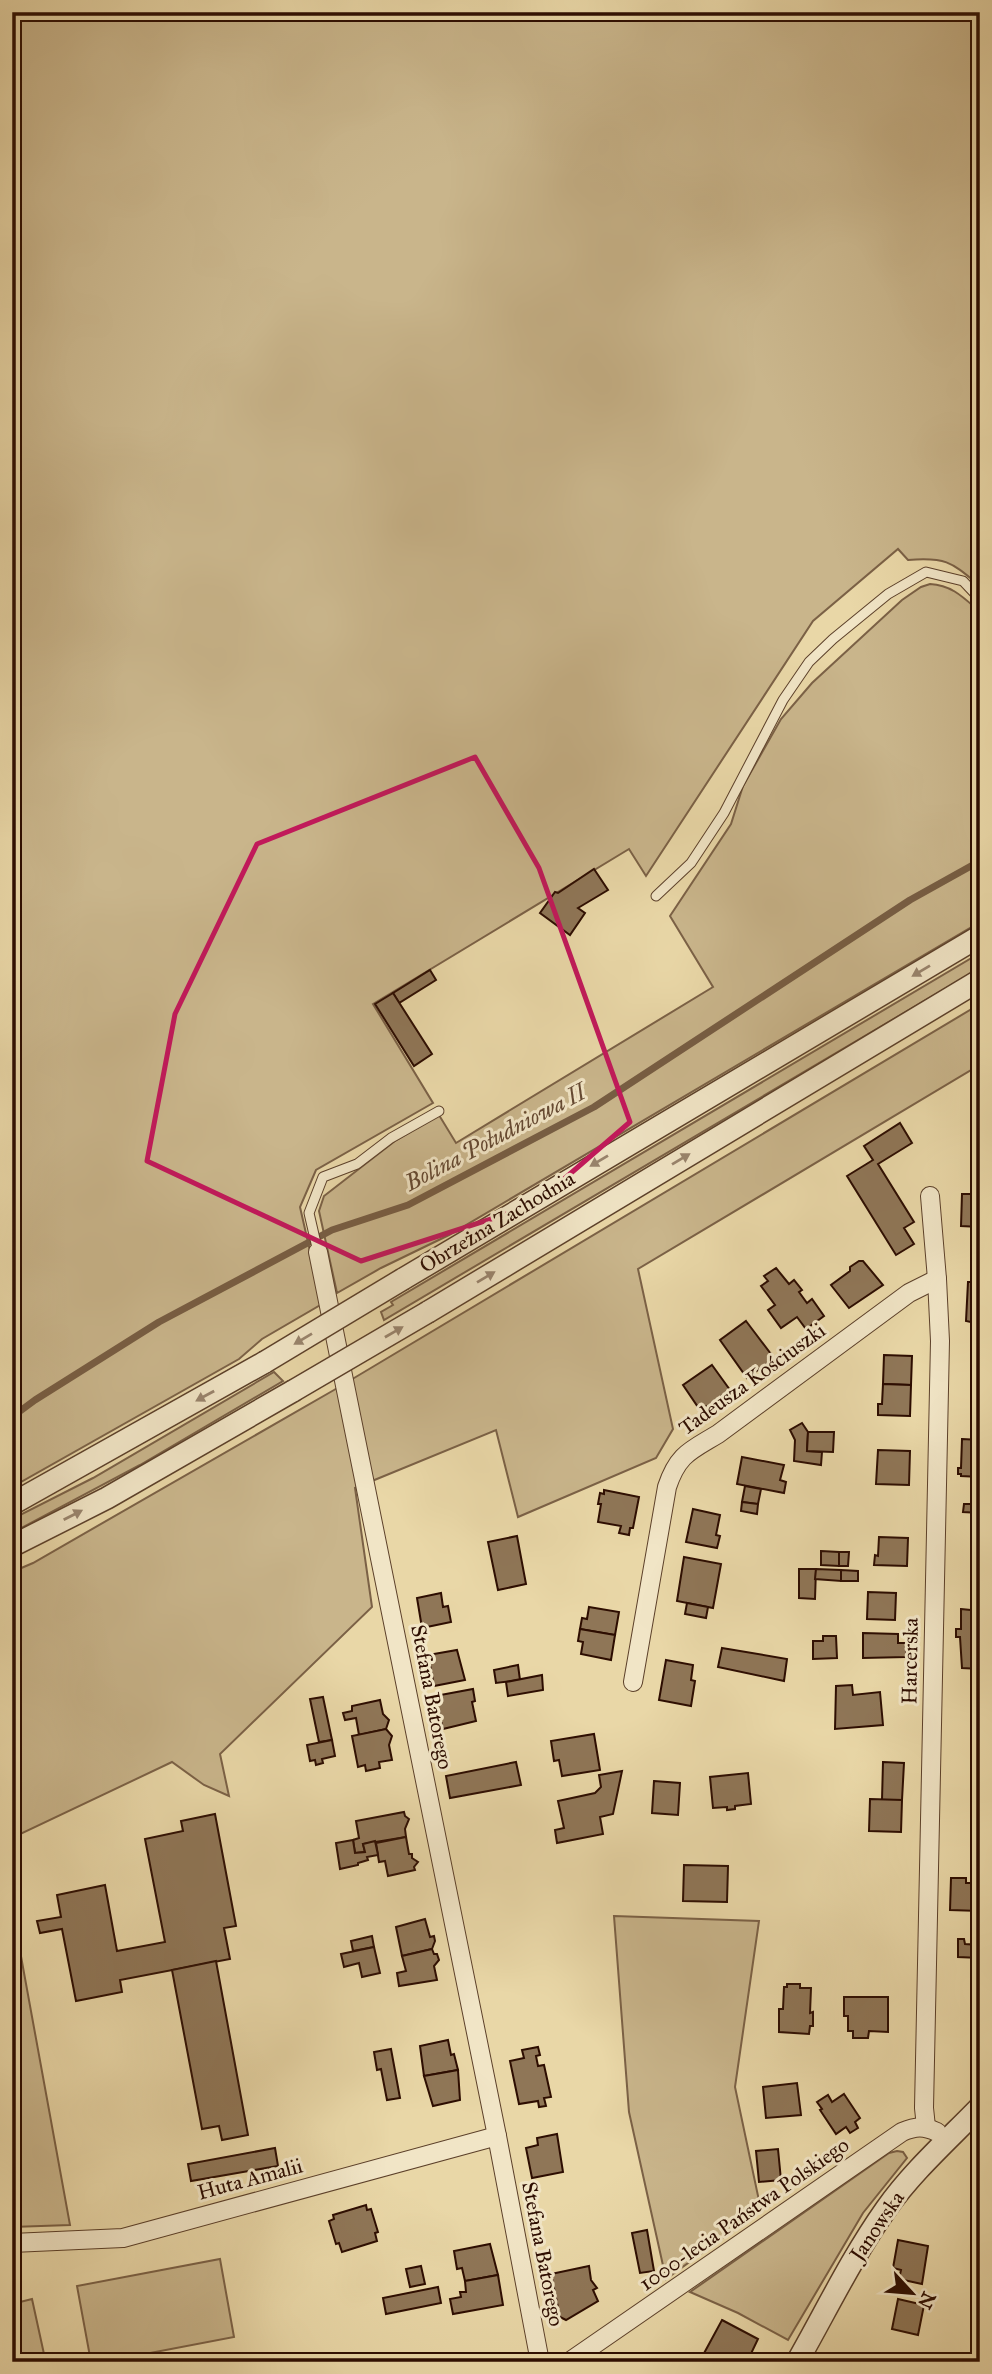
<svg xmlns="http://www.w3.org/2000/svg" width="992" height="2374" font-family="'IM FELL Great Primer',serif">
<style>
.green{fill:#c9b58b;stroke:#7b6146;stroke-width:2}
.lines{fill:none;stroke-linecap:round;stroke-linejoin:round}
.stream{stroke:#775d43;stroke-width:7}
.building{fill:#8f7657;stroke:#2d0d01;stroke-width:2}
.service-casing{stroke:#5c402a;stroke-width:11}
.minor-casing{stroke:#5c402a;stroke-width:20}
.tertiary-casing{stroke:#5c402a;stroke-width:24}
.service{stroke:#f1e5c6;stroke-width:9}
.minor{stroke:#f1e5c6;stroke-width:18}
.tertiary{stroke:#f1e5c6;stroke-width:21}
.tertiary-bridge-casing{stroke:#5c402a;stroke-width:24;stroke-linecap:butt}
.tertiary-bridge{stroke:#f1e5c6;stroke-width:21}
.oneway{fill:#99846d}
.marked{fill:none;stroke:#c2185b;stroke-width:5;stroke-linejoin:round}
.labels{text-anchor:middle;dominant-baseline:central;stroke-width:6;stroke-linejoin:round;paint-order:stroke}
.street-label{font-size:21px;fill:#2d0d01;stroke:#f1e5c6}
.water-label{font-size:23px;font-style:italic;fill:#654932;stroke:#f1e5c6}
</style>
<rect width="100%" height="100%" fill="#e9d7a7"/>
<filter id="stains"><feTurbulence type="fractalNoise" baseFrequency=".00286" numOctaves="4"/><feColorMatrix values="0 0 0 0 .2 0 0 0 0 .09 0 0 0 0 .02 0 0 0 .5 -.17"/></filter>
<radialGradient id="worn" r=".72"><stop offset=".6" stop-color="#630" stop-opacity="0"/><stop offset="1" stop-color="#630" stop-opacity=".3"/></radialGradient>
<g class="green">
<path d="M12 12H980V586C951 562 947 557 908 560L898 549 813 621 646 876 629 849 373 1004 433 1103 316 1170 300 1207 322 1304 262 1339 239 1359 12 1487Z"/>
<path d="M930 584C952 585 964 598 980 612V922L449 1235 381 1268 337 1293 319 1211 324 1196 395 1141 439 1115 456 1143 713 987 670 916 731 824 743 786 781 719 812 683 902 600 921 587Z"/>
<polygon points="980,953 980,968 384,1320 381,1312 393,1305 391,1302"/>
<polygon points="980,1004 980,1070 978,1066 638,1269 673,1429 656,1458 518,1517 496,1430 355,1488 372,1607 220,1754 229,1796 204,1785 172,1762 12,1838 12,1572 33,1563 334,1390"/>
<polygon points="274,1372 283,1381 140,1465 12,1533 12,1519 93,1478"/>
<polygon points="12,1907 70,2225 12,2227"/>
<polygon points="614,1916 759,1921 735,2087 761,2210 666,2279 629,2112"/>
<polygon points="897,2151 903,2152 907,2158 863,2213 788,2340 738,2313 690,2292 889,2153"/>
<polygon points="220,2259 234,2337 103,2362 91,2362 77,2286"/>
<polygon points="32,2299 44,2354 12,2361 12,2304"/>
</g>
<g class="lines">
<polyline class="stream" points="12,1417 35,1400 159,1322 332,1230 408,1205 594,1107 910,900 980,861"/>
</g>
<g class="building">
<polygon points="594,869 608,890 578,908 585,913 570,935 540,913 555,892 558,893"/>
<polygon points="430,970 436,980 399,1003 393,993"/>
<polygon points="393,993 432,1054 414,1066 375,1004"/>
<polygon points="900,1123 912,1143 878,1164 914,1222 904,1228 914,1244 896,1255 847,1176 873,1160 864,1146"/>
<polygon points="962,1194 980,1194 980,1227 961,1226"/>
<polygon points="859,1261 863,1261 883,1285 849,1308 831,1285 850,1271 850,1267"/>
<polygon points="776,1268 789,1284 794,1280 802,1290 799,1292 807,1303 812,1299 824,1316 806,1329 797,1317 781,1328 768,1310 775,1305 761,1286 768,1281 764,1276"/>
<polygon points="968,1282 980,1282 980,1324 966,1321"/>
<polygon points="746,1321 774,1358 747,1378 720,1340"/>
<polygon points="884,1355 912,1356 911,1385 883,1384"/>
<polygon points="712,1365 730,1390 717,1399 720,1403 709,1410 706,1406 700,1410 683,1385"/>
<polygon points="883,1384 911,1385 910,1416 878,1415 878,1404 882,1404"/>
<polygon points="802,1423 808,1432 807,1451 822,1452 821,1465 794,1461 795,1440 790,1430"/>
<polygon points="808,1432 834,1432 833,1452 807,1451"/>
<polygon points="962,1439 980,1440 980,1477 961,1476 961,1474 958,1474 958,1468 961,1468"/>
<polygon points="878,1450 910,1451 909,1485 876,1484"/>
<polygon points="742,1457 784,1465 780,1480 786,1482 784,1493 737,1484"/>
<polygon points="745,1486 761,1489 758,1504 742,1502"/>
<polygon points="604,1490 639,1497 633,1528 630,1528 629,1535 619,1533 621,1526 598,1522 601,1504 598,1504 600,1493 604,1494"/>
<polygon points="742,1502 758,1504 757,1514 741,1511"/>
<polygon points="964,1504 980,1504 980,1513 963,1512"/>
<polygon points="693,1509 720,1515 716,1535 720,1536 717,1548 686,1542"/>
<polygon points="517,1536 526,1584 498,1590 488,1542"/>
<polygon points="879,1537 908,1538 907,1566 874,1565 875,1555 878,1556"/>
<polygon points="821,1551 839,1552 839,1566 821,1565"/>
<polygon points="839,1552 849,1552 848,1566 839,1566"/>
<polygon points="684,1557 721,1564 713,1608 677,1601"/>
<polygon points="799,1569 816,1569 815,1599 799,1598"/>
<polygon points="816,1569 841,1570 841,1581 815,1579"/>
<polygon points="841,1570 858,1571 858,1581 841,1581"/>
<polygon points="868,1592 896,1593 895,1620 867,1619"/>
<polygon points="441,1593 443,1607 448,1606 451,1622 422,1628 417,1598"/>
<polygon points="687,1603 708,1607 706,1618 685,1614"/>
<polygon points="589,1607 619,1612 615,1635 580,1629 582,1618 587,1619"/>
<polygon points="961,1609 980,1611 980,1669 962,1668 960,1637 956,1637 956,1629 961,1629"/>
<polygon points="580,1629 615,1635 611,1660 581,1654 583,1642 578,1641"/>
<polygon points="863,1633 898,1634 898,1643 906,1643 906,1657 863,1658"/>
<polygon points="823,1636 836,1636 837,1658 813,1659 813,1641 823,1641"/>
<polygon points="722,1648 787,1659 784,1681 718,1667"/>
<polygon points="457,1650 465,1680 434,1686 428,1655"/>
<polygon points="666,1660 693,1665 691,1680 695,1681 691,1706 659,1700"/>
<polygon points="518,1665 520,1680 496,1683 494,1670"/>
<polygon points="542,1675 543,1690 508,1696 506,1682"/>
<polygon points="852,1685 853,1695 880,1692 883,1725 835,1729 836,1686"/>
<polygon points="473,1689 475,1701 472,1702 476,1721 443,1729 435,1696"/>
<polygon points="323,1697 332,1740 319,1742 310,1699"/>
<polygon points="380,1700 383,1714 389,1720 386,1729 359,1735 356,1718 345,1720 343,1713 352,1711 352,1706"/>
<polygon points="386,1729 392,1736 389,1745 392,1760 379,1762 380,1768 366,1771 365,1765 358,1767 352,1736"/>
<polygon points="594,1734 600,1770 562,1776 559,1760 554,1761 551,1741"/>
<polygon points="332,1740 335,1756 322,1759 323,1763 316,1765 315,1760 310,1761 307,1745"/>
<polygon points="516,1762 521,1785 450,1798 446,1776"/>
<polygon points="883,1762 904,1763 902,1800 882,1800"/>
<polygon points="622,1771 613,1814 600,1817 603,1834 557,1843 555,1830 564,1828 558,1801 595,1793 601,1787 599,1775"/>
<polygon points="748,1773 751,1804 735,1806 735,1809 727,1810 727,1807 713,1808 710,1777"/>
<polygon points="654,1781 680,1783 678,1815 652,1813"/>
<polygon points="870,1799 902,1800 901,1832 869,1831"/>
<polygon points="404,1812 405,1816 409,1819 405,1829 406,1837 363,1844 365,1852 355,1853 353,1840 359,1838 356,1821"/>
<polygon points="215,1814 236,1926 224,1928 230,1959 120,1980 122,1992 76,2001 62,1929 40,1933 37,1921 61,1917 57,1895 105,1885 117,1951 165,1942 145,1839 183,1831 181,1821"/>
<polygon points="406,1837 409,1854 412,1854 412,1858 418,1862 414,1867 415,1870 388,1876 385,1861 379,1862 376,1843"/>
<polygon points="353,1840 355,1853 365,1852 363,1844 375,1841 378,1855 367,1857 368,1860 358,1863 358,1865 340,1869 336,1843"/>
<polygon points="684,1865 728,1866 727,1902 683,1901"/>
<polygon points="951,1878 966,1878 966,1883 974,1883 974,1887 980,1887 980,1911 950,1910"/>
<polygon points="425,1919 430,1937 434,1936 435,1941 432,1949 402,1956 396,1927"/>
<polygon points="372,1936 374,1947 353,1951 351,1941"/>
<polygon points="958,1939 964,1939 965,1944 980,1945 980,1958 958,1957"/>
<polygon points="374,1947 380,1973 362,1977 359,1963 344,1967 341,1954"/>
<polygon points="432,1949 434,1954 437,1954 439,1960 434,1966 437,1980 399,1986 397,1973 406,1971 402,1956"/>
<polygon points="216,1961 248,2135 222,2140 219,2126 202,2129 172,1970"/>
<polygon points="787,1984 800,1984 800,1988 811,1988 810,2013 813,2012 813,2026 810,2026 809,2034 779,2032 779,2009 783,2009 784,1987 787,1987"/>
<polygon points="844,1997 888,1997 888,2032 869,2031 868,2038 853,2038 853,2031 848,2031 848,2016 844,2016"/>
<polygon points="448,2040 451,2055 454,2054 458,2070 424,2076 420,2046"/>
<polygon points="538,2047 540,2055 536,2056 538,2066 544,2065 551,2097 544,2098 546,2106 539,2107 538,2101 519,2104 510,2061 524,2058 522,2050"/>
<polygon points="391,2049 400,2098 387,2100 381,2069 377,2070 374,2052"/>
<polygon points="458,2070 460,2100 433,2106 424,2076"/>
<polygon points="797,2083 801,2115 766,2118 763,2087"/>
<polygon points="844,2094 860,2118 855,2122 858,2128 850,2133 846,2127 836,2134 820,2110 822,2109 817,2102 828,2095 832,2102"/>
<polygon points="557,2134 563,2172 532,2178 526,2148 538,2145 537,2138"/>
<polygon points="275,2148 278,2166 191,2181 188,2164"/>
<polygon points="778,2149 781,2180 759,2182 756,2151"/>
<polygon points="366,2205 367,2210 371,2209 378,2232 375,2233 377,2241 342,2252 339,2243 336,2244 329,2221 334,2219 333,2215"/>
<polygon points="647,2230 654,2271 640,2273 632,2233"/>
<polygon points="898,2240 928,2246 922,2284 899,2279 901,2270 893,2268"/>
<polygon points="490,2244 498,2275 465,2281 462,2268 457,2269 454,2251"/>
<polygon points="421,2266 425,2284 410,2287 406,2269"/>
<polygon points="589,2266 591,2280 597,2288 593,2290 598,2301 566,2320 560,2317 551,2274"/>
<polygon points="498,2275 503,2305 453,2314 450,2299 461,2297 460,2292 466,2292 465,2281"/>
<polygon points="438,2287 441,2303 386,2314 383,2298"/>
<polygon points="898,2299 924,2305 918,2335 892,2329"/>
<polygon points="722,2320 758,2339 747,2362 710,2362 702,2357"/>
</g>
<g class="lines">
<defs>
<g id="service">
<polyline points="656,896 691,863 724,813 783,700 809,662 833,639 888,594 926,572 963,581 980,599"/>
<polyline points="318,1252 309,1213 323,1177 357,1164 391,1138 439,1111"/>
</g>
<g id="minor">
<polyline points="318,1252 497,2136 540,2362"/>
<path d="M633 1682 667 1487C678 1454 690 1451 718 1434L909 1293 937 1279"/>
<polyline points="926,2127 924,2108 940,1341 937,1279 930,1196"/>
<polyline points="12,2243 123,2238 497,2136"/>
<path d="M569 2362 902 2132C916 2126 924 2126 937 2132"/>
</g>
<g id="tertiary">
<polyline points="403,1279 980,936"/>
<polyline points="428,1312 980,980"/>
<polyline points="12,1504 265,1362"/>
<polyline points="12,1546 107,1498 293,1391"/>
<path d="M797 2362C826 2311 852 2257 886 2209 912 2172 948 2140 980 2107"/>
</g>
</defs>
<use href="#service" class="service-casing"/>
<use href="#minor" class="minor-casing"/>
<use href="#tertiary" class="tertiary-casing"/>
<use href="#service" class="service"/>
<use href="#minor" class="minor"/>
<use href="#tertiary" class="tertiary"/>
<defs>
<g id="tertiary-bridge">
<polyline points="265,1362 403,1279"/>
<polyline points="293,1391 428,1312"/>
</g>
</defs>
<use href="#tertiary-bridge" class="tertiary-bridge-casing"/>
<use href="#tertiary-bridge" class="tertiary-bridge"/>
</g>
<defs><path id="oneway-solid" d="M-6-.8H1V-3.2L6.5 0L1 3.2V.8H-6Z" transform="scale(1.75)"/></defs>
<g class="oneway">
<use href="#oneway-solid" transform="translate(921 971) rotate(149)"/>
<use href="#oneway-solid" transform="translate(681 1159) rotate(-31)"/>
<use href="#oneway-solid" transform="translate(599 1161) rotate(149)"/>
<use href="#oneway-solid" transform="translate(486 1277) rotate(-31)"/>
<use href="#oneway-solid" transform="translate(394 1332) rotate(-30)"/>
<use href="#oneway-solid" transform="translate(303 1339) rotate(149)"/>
<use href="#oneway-solid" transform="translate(205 1396) rotate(151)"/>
<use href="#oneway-solid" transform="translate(73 1515) rotate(-27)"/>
</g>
<path class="marked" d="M475 757 539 868 630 1122 534 1205 361 1261 147 1161 175 1014 257 844Z"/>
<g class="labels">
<g class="street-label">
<text transform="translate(497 1222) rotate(-31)">Obrzeżna Zachodnia</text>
<text transform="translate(752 1379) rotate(-36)">Tadeusza Kościuszki</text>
<text transform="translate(910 1661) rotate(-89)">Harcerska</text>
<text transform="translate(432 1697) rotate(79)">Stefana Batorego</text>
<text transform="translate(250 2179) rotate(-15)">Huta Amalii</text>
<text transform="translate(744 2214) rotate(-35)">1000-lecia Państwa Polskiego</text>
<text transform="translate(877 2226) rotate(-56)">Janowska</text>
<text transform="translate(543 2254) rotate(79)">Stefana Batorego</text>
</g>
<g class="water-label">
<text transform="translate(495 1137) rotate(-28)">Bolina Południowa II</text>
</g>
</g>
<rect width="992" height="2374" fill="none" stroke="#e9d7a7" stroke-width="42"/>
<rect x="14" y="14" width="964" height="2346" fill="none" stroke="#2d0d01" stroke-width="3.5"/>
<rect x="21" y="21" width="950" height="2332" fill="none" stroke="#2d0d01" stroke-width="2"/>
<g transform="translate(912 2293) rotate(116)" stroke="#f1e5c6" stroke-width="5" paint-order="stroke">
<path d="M0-5L12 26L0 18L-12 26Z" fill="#2d0d01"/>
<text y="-10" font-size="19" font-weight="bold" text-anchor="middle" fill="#2d0d01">N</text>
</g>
<rect width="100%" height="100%" filter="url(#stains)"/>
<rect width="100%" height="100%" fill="url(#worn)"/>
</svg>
